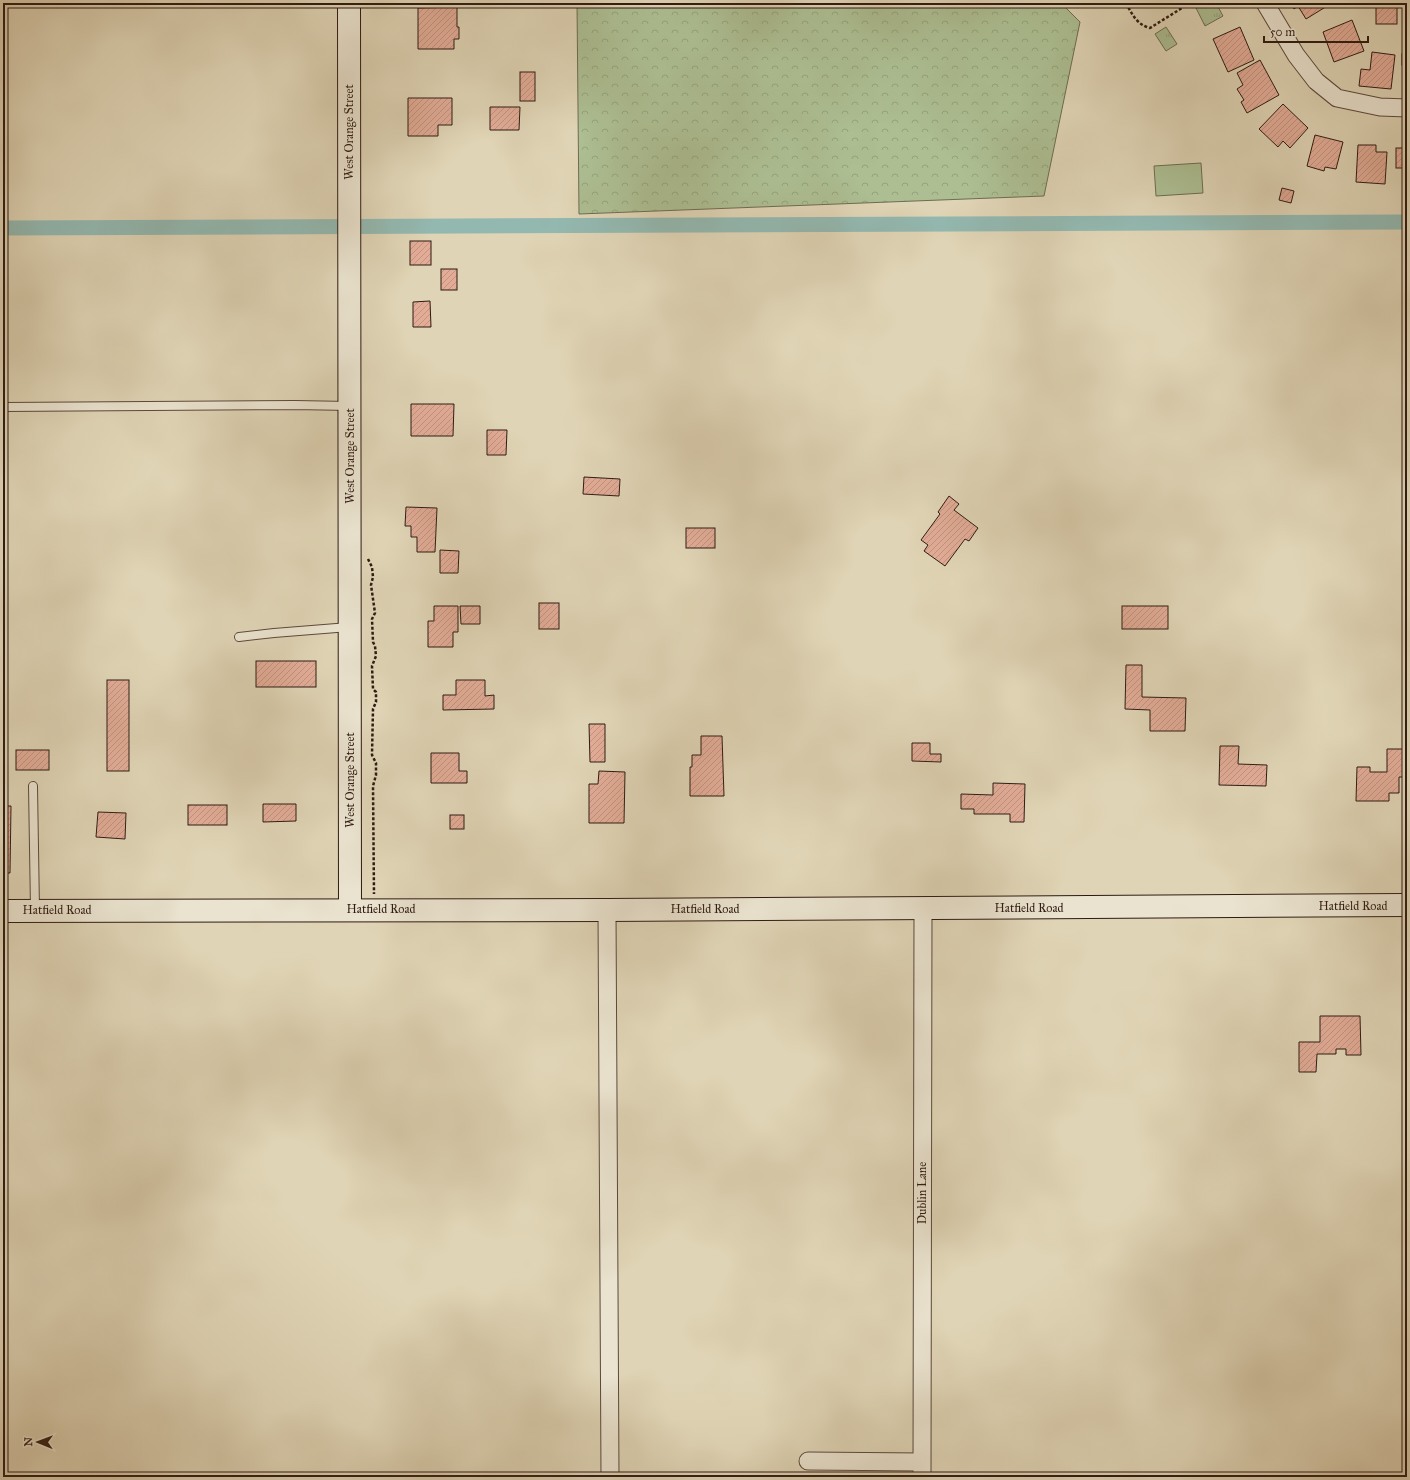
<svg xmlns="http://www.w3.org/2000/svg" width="1410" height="1480" font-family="'IM FELL Great Primer',serif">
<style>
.grass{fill:url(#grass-tufts);stroke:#6e6c52}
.forest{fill:url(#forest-crowns);stroke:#6e6c52}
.garden{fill:#acbe92;stroke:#6e6c52}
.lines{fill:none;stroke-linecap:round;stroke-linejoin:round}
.canal{stroke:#93b8b0;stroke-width:15}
.building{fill:url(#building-hatch);stroke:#2f1b13}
.lane-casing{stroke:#5b493c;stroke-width:10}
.street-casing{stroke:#5b493c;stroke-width:19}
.secondary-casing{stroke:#2f1b13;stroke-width:24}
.path{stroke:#2f1b13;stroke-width:2.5;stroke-dasharray:3 2;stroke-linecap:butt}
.lane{stroke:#eae3cf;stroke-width:8}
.street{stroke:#eae3cf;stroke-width:17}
.secondary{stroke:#eae3cf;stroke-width:22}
.labels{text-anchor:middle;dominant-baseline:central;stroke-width:3.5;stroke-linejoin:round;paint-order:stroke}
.street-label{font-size:12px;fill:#2f1b13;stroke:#eae3cf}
</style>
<defs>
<pattern id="grass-tufts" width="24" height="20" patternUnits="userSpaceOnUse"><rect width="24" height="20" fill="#acbe92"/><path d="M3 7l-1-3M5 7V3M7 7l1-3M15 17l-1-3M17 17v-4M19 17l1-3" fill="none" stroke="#94a37d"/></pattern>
<pattern id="forest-crowns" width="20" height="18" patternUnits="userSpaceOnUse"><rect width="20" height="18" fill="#acbe92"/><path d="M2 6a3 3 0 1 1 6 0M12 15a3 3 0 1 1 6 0" fill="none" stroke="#94a37d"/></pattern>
<pattern id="building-hatch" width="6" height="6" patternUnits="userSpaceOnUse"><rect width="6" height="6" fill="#e2ac97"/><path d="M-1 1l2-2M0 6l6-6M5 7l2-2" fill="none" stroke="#c29381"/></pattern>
</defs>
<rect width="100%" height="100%" fill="#dfd4b5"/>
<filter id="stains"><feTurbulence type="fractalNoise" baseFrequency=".005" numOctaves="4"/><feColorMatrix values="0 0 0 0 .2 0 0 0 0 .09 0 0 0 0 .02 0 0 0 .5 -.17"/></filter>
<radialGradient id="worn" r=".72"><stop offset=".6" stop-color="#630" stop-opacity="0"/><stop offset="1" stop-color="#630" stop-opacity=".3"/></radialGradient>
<g class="grass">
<polygon points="1205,3 1216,3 1223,16 1205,26 1196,8"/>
<polygon points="1166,27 1177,44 1166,51 1155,34"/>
</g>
<polygon class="forest" points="577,3 1061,3 1080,22 1044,196 579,214"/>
<polygon class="garden" points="1201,163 1203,193 1156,196 1154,166"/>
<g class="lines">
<polyline class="canal" points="3,228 1407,222"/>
</g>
<g class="building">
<polygon points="1291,3 1332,3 1306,19 1298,6 1294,9"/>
<rect x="1376" y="3" width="21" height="21"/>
<polygon points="457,7 457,27 459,27 459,39 454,39 454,49 418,49 418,8"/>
<polygon points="1352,20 1364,51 1334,62 1323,32"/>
<polygon points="1240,27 1254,60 1228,72 1213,39"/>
<polygon points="1372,52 1395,55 1391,89 1359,86 1361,69 1370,70"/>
<rect x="1402" y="54" width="5" height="11"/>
<polygon points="1260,60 1279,95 1247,113 1241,102 1244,100 1237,89 1243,85 1237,73"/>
<rect x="520" y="72" width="15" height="29"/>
<polygon points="408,98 452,98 452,125 438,125 438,136 408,136"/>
<polygon points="1283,104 1308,128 1290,148 1283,141 1278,147 1259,129"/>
<polygon points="490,107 520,107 519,130 490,130"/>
<polygon points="1315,135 1343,142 1336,169 1325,167 1324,171 1307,166"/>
<polygon points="1358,145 1376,145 1376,152 1387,152 1385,184 1356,182"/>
<rect x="1396" y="148" width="11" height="20"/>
<polygon points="1282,188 1294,191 1291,203 1279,200"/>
<rect x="410" y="241" width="21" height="24"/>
<rect x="441" y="269" width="16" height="21"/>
<polygon points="430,301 431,327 413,327 413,302"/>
<polygon points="411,404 454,404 453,436 411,436"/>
<polygon points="487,430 507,430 506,455 487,455"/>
<polygon points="584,477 620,479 619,496 583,494"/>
<polygon points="949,496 959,504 954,510 978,528 969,541 965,539 945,566 924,551 928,545 921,540 940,514 938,512"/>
<polygon points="406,507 437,508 435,552 417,552 417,537 411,537 411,526 405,526"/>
<rect x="686" y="528" width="29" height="20"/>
<polygon points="440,550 459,551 458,573 440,573"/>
<rect x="539" y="603" width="20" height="26"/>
<polygon points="434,606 458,606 458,632 453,632 453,647 428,647 428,621 434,621"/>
<polygon points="460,606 480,606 480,624 461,624"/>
<rect x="1122" y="606" width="46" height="23"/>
<rect x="256" y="661" width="60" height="26"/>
<polygon points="1126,665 1142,665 1142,697 1186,698 1185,731 1150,731 1150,710 1125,709"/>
<rect x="107" y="680" width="22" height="91"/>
<polygon points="456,680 485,680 485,696 494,695 494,709 443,710 443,695 456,695"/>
<polygon points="589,724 605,724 605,762 590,762"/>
<polygon points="701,736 722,736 724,796 690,796 690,767 692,767 692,755 701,755"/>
<polygon points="912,743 930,743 930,754 941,754 941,762 912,761"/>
<polygon points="1220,746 1239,746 1238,764 1267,765 1266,786 1219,785"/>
<polygon points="1387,749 1403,749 1403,777 1399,777 1399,793 1389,793 1389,801 1356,801 1357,767 1370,767 1370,772 1387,772"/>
<rect x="16" y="750" width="33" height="20"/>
<polygon points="431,753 459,753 459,771 467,771 467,783 431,783"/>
<polygon points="599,771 625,772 624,823 589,823 589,784 598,784"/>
<polygon points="993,783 1025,784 1024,822 1010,822 1010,814 974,814 974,809 961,809 961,794 993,795"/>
<polygon points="263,804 296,804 296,821 263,822"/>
<rect x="188" y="805" width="39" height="20"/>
<polygon points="3,806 11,806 10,873 3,873"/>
<polygon points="98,812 126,813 125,839 96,837"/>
<rect x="450" y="815" width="14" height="14"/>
<polygon points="1320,1016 1360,1016 1361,1055 1346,1055 1346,1049 1336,1049 1336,1054 1317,1054 1316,1072 1299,1072 1299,1042 1320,1042"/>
</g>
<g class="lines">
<defs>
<g id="lane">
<polyline points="3,407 295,405 349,406"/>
<polyline points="239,637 274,633 349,627"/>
<polyline points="33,786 35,910"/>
</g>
<g id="street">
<polyline points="1265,3 1296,55 1316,81 1337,98 1380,107 1407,108"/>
<polyline points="607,910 610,1477"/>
<polyline points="808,1461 921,1462"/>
<polyline points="922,1477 923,908"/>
</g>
<g id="secondary">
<polyline points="349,3 350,909"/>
<polyline points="3,911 607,910 1407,905"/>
</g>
</defs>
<use href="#lane" class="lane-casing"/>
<use href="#street" class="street-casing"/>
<use href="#secondary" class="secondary-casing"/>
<g class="path">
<path d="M1126 3C1132 14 1137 25 1150 28L1190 3"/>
<polyline points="368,559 372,567 373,577 371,585 375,613 372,619 373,642 375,646 376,656 372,666 373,689 376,692 376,702 373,709 372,755 376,763 376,775 373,786 374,894"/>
</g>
<use href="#lane" class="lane"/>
<use href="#street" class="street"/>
<use href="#secondary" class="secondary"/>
</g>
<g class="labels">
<g class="street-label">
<text transform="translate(349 132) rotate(-90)">West Orange Street</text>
<text transform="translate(350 456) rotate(-90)">West Orange Street</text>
<text transform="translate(350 780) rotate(-90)">West Orange Street</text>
<text x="1353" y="906">Hatfield Road</text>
<text x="1029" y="908">Hatfield Road</text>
<text x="381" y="909">Hatfield Road</text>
<text x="705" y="909">Hatfield Road</text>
<text x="57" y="910">Hatfield Road</text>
<text transform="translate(922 1193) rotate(-90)">Dublin Lane</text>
</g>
</g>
<rect width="1410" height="1480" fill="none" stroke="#dfd4b5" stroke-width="16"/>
<rect x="4" y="4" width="1402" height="1472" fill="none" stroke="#2f1b13" stroke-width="2"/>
<rect x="8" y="8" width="1394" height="1464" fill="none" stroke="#2f1b13"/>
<g transform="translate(38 1442) rotate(271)" stroke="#eae3cf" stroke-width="3" paint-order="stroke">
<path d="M0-3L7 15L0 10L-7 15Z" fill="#2f1b13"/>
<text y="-6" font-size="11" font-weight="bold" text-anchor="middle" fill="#2f1b13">N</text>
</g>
<path d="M1264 36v6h104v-6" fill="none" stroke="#2f1b13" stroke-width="2"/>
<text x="1270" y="36" font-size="12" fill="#2f1b13" stroke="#eae3cf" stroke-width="3" paint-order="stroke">50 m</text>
<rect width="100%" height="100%" filter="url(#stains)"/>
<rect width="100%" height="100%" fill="url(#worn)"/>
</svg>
